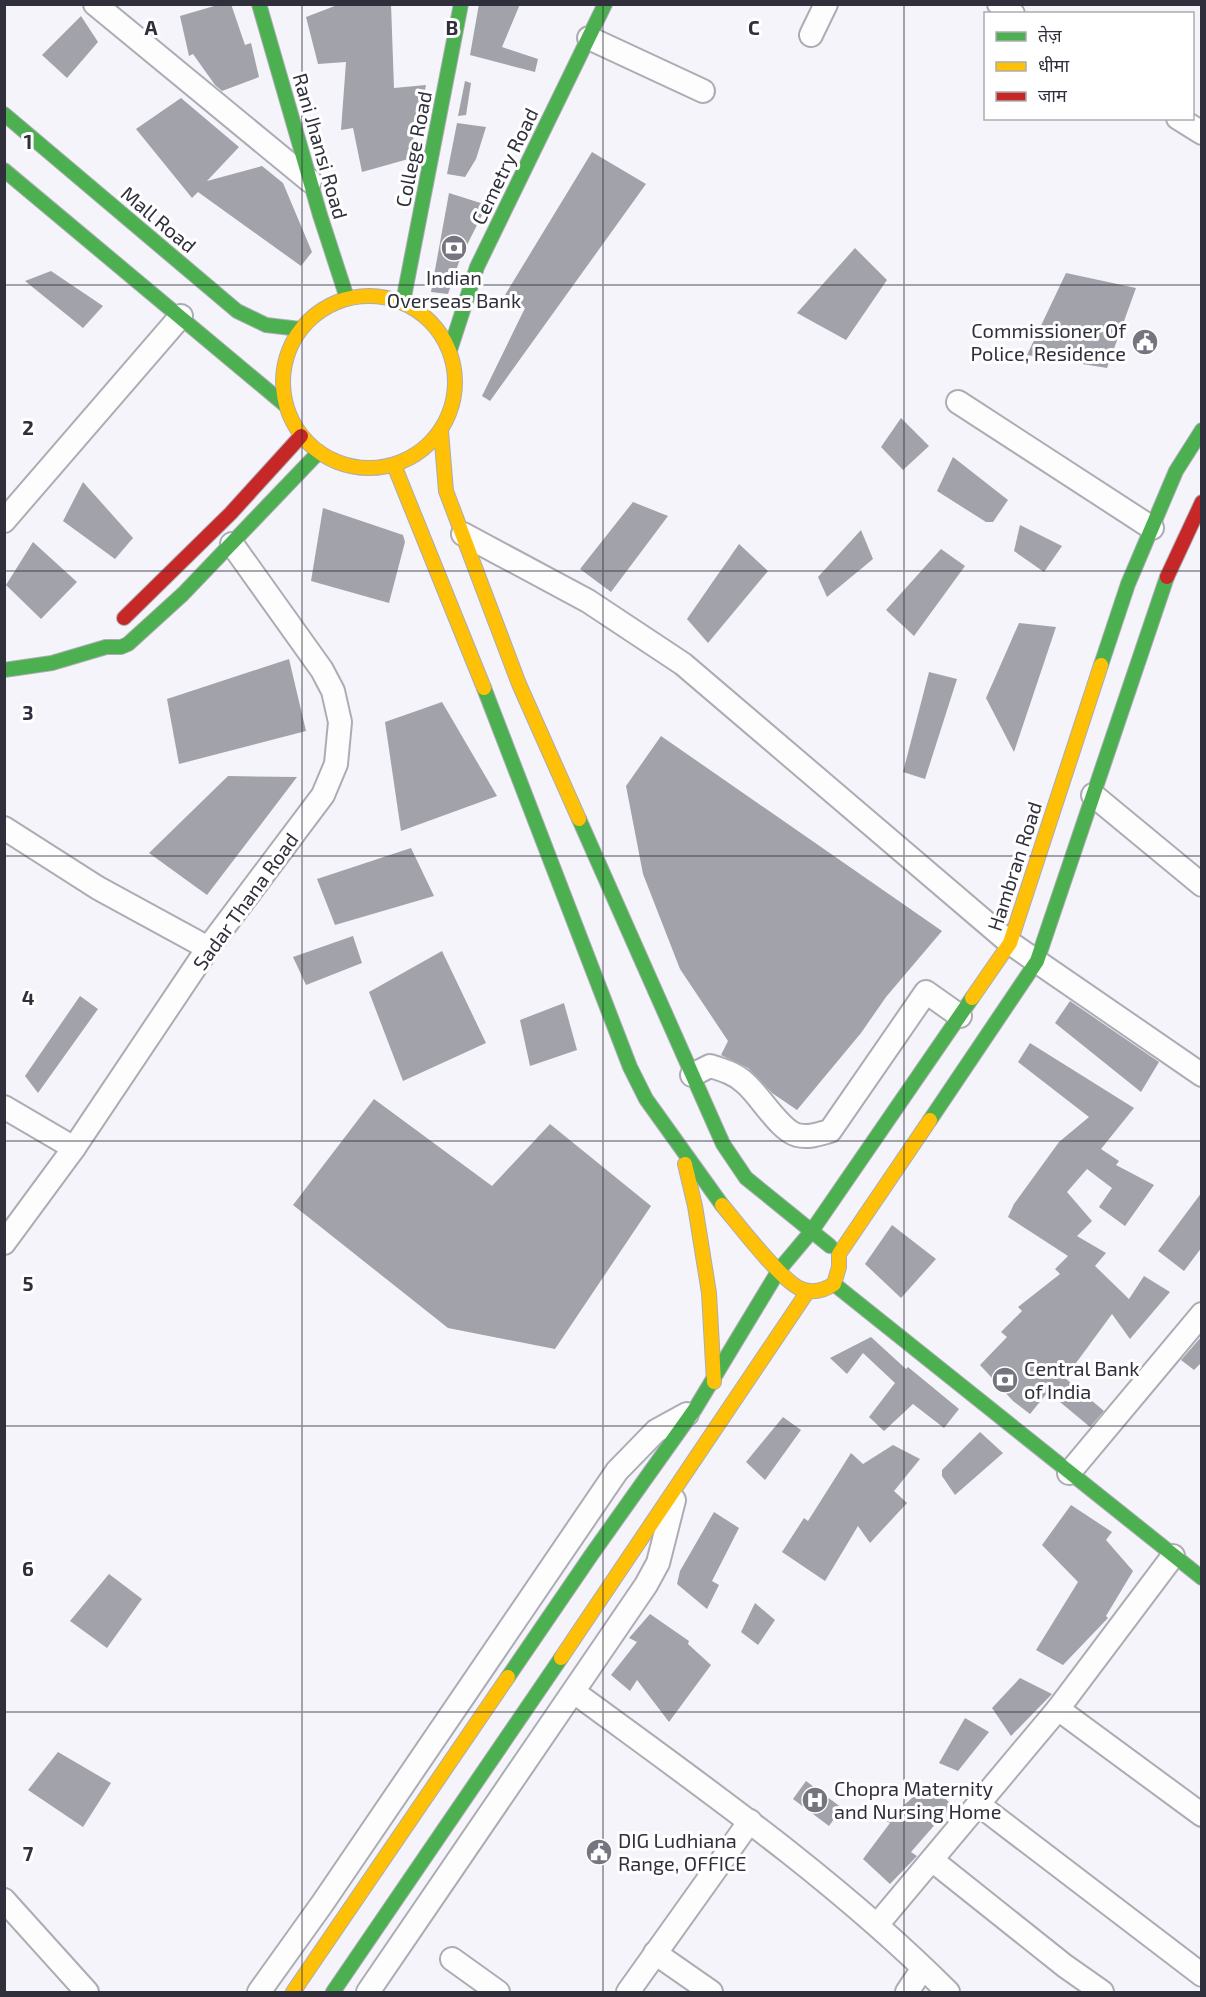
<svg xmlns="http://www.w3.org/2000/svg" width="1206" height="1997" font-family="'Exo 2','Noto Sans Devanagari',sans-serif">
<style>
.building{fill:#a2a2aa}
.lines{fill:none;stroke-linecap:round;stroke-linejoin:round}
.street-casing{stroke:#acacb5;stroke-width:26}
.fast-casing{stroke:#acacb5;stroke-width:16}
.slow-casing{stroke:#acacb5;stroke-width:16}
.jam-casing{stroke:#acacb5;stroke-width:16}
.street{stroke:#fdfdfe;stroke-width:22}
.fast{stroke:#4caf50;stroke-width:14}
.slow{stroke:#ffc107;stroke-width:14}
.jam{stroke:#c62828;stroke-width:14}
.grid{fill:none;stroke:#2f303c;stroke-width:1.5;stroke-opacity:0.55}
.labels{text-anchor:middle;dominant-baseline:central;stroke-width:6;stroke-linejoin:round;paint-order:stroke}
.street-label{font-size:20px;fill:#2f303c;stroke:#fff}
.poi-label{font-size:20px;fill:#2f303c;stroke:#fff;text-anchor:start}
.grid-label{font-size:20px;text-anchor:middle;font-weight:bold;fill:#2f303c;stroke:#fff;stroke-width:6;stroke-linejoin:round;paint-order:stroke}
</style>
<rect width="100%" height="100%" fill="#f4f4fa"/>
<g class="building">
<polygon points="221,4 231,4 245,45 251,43 259,77 222,91 215,85 193,54 189,56 180,16"/>
<polygon points="340,4 391,4 394,88 426,85 419,121 412,122 414,146 412,158 362,172 353,128 341,130 346,62 318,64 306,17"/>
<polygon points="479,4 520,4 502,47 538,59 535,72 470,55"/>
<polygon points="81,16 98,42 67,78 42,55"/>
<polygon points="465,81 471,83 466,115 458,116"/>
<polygon points="181,98 239,147 207,181 262,166 283,183 312,252 301,266 198,192 192,198 136,129"/>
<polygon points="457,123 486,127 476,159 465,177 447,174"/>
<polygon points="592,152 646,184 490,401 482,396 525,308 505,295"/>
<polygon points="449,193 487,205 460,259 448,294 431,292"/>
<polygon points="855,248 887,280 846,340 797,313"/>
<polygon points="51,271 103,306 83,328 25,281"/>
<polygon points="1066,273 1136,288 1107,368 1027,355"/>
<polygon points="901,418 929,446 903,470 881,447"/>
<polygon points="953,457 1008,500 993,522 986,522 937,491"/>
<polygon points="83,482 133,538 115,559 63,521"/>
<polygon points="633,502 668,516 611,592 580,569"/>
<polygon points="323,508 403,535 405,542 389,603 311,581"/>
<polygon points="1020,525 1062,546 1044,572 1014,551"/>
<polygon points="861,530 873,559 827,597 818,577"/>
<polygon points="33,542 77,582 41,619 6,585"/>
<polygon points="739,544 768,571 708,643 687,619"/>
<polygon points="941,549 965,566 914,636 886,610"/>
<polygon points="1019,623 1056,627 1014,752 986,698"/>
<polygon points="289,659 306,731 179,764 167,699"/>
<polygon points="929,672 957,679 925,779 903,772"/>
<polygon points="442,702 497,796 401,831 385,722"/>
<polygon points="661,736 942,931 886,997 861,1033 797,1110 772,1093 748,1068 721,1055 728,1041 680,969 643,874 626,786"/>
<polygon points="228,776 297,777 207,895 149,853"/>
<polygon points="411,848 434,896 335,925 317,879"/>
<polygon points="353,936 362,963 306,985 293,957"/>
<polygon points="442,951 486,1043 403,1081 369,992"/>
<polygon points="80,996 98,1009 38,1093 25,1076"/>
<polygon points="1070,1001 1159,1062 1141,1092 1055,1023"/>
<polygon points="564,1003 577,1050 530,1066 520,1020"/>
<polygon points="1030,1043 1134,1108 1101,1149 1119,1161 1116,1165 1154,1185 1125,1226 1099,1207 1112,1188 1087,1169 1067,1192 1092,1221 1077,1236 1106,1253 1095,1266 1129,1299 1144,1276 1170,1292 1130,1339 1112,1314 1065,1378 1104,1411 1090,1427 1048,1392 1030,1414 1013,1401 980,1365 1007,1337 1001,1332 1022,1311 1018,1307 1060,1274 1055,1269 1068,1256 1008,1217 1014,1204 1059,1142 1089,1117 1018,1062"/>
<polygon points="374,1099 492,1186 550,1124 651,1206 555,1349 448,1328 293,1205"/>
<polygon points="1202,1192 1202,1247 1184,1271 1158,1251"/>
<polygon points="892,1225 936,1259 901,1298 865,1264"/>
<polygon points="1202,1336 1202,1362 1194,1370 1181,1360"/>
<polygon points="871,1337 906,1369 908,1367 959,1409 944,1428 913,1404 884,1431 869,1417 895,1383 863,1353 847,1374 830,1358"/>
<polygon points="783,1417 801,1430 765,1480 746,1462"/>
<polygon points="980,1432 1003,1453 955,1495 942,1476 942,1470"/>
<polygon points="893,1445 920,1459 894,1491 907,1503 870,1543 858,1526 825,1581 782,1552 804,1518 808,1521 851,1453 863,1464"/>
<polygon points="1071,1505 1112,1532 1106,1540 1133,1571 1106,1616 1108,1618 1063,1665 1036,1650 1078,1582 1042,1545"/>
<polygon points="714,1512 739,1528 712,1581 719,1585 707,1609 677,1584 680,1571"/>
<polygon points="109,1574 142,1599 107,1648 70,1621"/>
<polygon points="755,1603 775,1620 758,1645 741,1632"/>
<polygon points="650,1614 689,1641 688,1644 711,1665 669,1722 637,1680 630,1691 611,1675 637,1642 629,1638"/>
<polygon points="1020,1678 1052,1694 1011,1736 992,1708"/>
<polygon points="965,1718 989,1732 958,1771 939,1763"/>
<polygon points="58,1752 111,1783 83,1827 28,1790"/>
<polygon points="806,1781 842,1808 829,1826 793,1799"/>
<polygon points="929,1783 952,1805 911,1852 917,1856 890,1884 863,1859 890,1823 886,1821"/>
</g>
<g class="lines">
<defs>
<g id="street">
<polyline points="95,4 310,181"/>
<polyline points="999,4 1013,14"/>
<polyline points="811,35 826,4"/>
<polyline points="589,38 703,91"/>
<polyline points="1178,118 1202,133"/>
<polyline points="958,402 1152,528"/>
<polyline points="4,521 181,316"/>
<polyline points="463,534 588,601 683,664 1010,943 1202,1075"/>
<polyline points="1093,795 1202,885"/>
<polyline points="4,828 98,888 208,948"/>
<path d="M692 1075 710 1066C723 1070 734 1073 744 1082 760 1095 779 1130 797 1135 809 1138 819 1134 830 1131L926 992 960 1016"/>
<polyline points="4,1107 74,1148"/>
<polyline points="4,1243 74,1148 208,948 323,795 336,764 340,722 333,691 322,670 232,544"/>
<polyline points="1069,1473 1202,1314"/>
<path d="M574 1692C703 1787 835 1879 948 1992"/>
<polyline points="1058,1709 1202,1815"/>
<polyline points="978,1804 1202,1975"/>
<polyline points="932,1860 1065,1966 1102,1992"/>
<polyline points="4,1900 87,1992"/>
<polyline points="877,1925 1058,1709 1173,1556"/>
<polyline points="655,1953 711,1992"/>
<polyline points="452,1959 498,1992"/>
<polyline points="259,1992 322,1904 617,1471 656,1431 687,1414"/>
<polyline points="368,1992 646,1585 658,1563 674,1500"/>
<polyline points="628,1992 750,1821"/>
<polyline points="907,1992 923,1968"/>
</g>
<g id="fast">
<polyline points="259,4 320,215 347,298"/>
<polyline points="4,114 237,311 266,325 300,329"/>
<polyline points="4,170 284,404"/>
<polyline points="403,302 461,4"/>
<polyline points="450,350 477,267 605,4"/>
<polyline points="1101,665 1128,584 1176,471 1202,430"/>
<polyline points="4,670 52,663 106,647 121,647 128,644 183,594 319,452"/>
<polyline points="484,688 630,1067 646,1099 722,1205"/>
<polyline points="579,819 723,1144 746,1178 830,1246"/>
<polyline points="930,1120 1037,961 1167,577"/>
<polyline points="834,1284 1202,1578"/>
<polyline points="508,1677 592,1554 695,1409 779,1270 811,1232 972,998"/>
<polyline points="333,1992 561,1658"/>
</g>
<g id="slow">
<circle cx="369" cy="382" r="86"/>
<polyline points="441,431 446,491 519,684 579,819"/>
<polyline points="394,465 484,688"/>
<polyline points="972,998 1010,943 1101,665"/>
<polyline points="685,1164 695,1206 709,1293 714,1382"/>
<path d="M722 1205C738 1224 780 1279 799 1288 811 1294 823 1291 834 1284L839 1267V1254L930 1120"/>
<polyline points="561,1658 808,1291"/>
<polyline points="293,1992 508,1677"/>
</g>
<g id="jam">
<polyline points="1167,577 1202,502"/>
<polyline points="124,618 231,513 301,436"/>
</g>
</defs>
<use href="#street" class="street-casing"/>
<use href="#fast" class="fast-casing"/>
<use href="#slow" class="slow-casing"/>
<use href="#jam" class="jam-casing"/>
<use href="#street" class="street"/>
<use href="#fast" class="fast"/>
<use href="#slow" class="slow"/>
<use href="#jam" class="jam"/>
</g>
<path class="grid" d="M302 4V1992M603 4V1992M904 4V1992M4 285H1202M4 571H1202M4 856H1202M4 1141H1202M4 1426H1202M4 1712H1202"/>
<defs>
<symbol id="bank-disc" viewBox="-11 -11 22 22"><circle r="9.5" fill="#74757e" stroke="#fff"/><path d="M-6-4H6V4H-6ZM0-2.3a2.3 2.3 0 1 0 0 4.6a2.3 2.3 0 1 0 0-4.6Z" fill="#fff"/></symbol>
<symbol id="civic-disc" viewBox="-11 -11 22 22"><circle r="9.5" fill="#74757e" stroke="#fff"/><path d="M-.6-6.5H3V-4.5H.6V-3L4-1V1h2V6H-6V1h2V-1L-.6-3ZM-1.2 2.5V6h2.4V2.5Z" fill="#fff"/></symbol>
<symbol id="hospital-disc" viewBox="-11 -11 22 22"><circle r="9.5" fill="#74757e" stroke="#fff"/><path d="M-5-5h3v3.5h4V-5h3V5h-3V1.5h-4V5h-3Z" fill="#fff"/></symbol>
</defs>
<g fill-rule="evenodd">
<use href="#bank-disc" x="439" y="233" width="30" height="30"/>
<use href="#civic-disc" x="1130" y="327" width="30" height="30"/>
<use href="#bank-disc" x="990" y="1365" width="30" height="30"/>
<use href="#hospital-disc" x="800" y="1785" width="30" height="30"/>
<use href="#civic-disc" x="584" y="1837" width="30" height="30"/>
</g>
<g class="labels">
<g class="street-label">
<text transform="translate(321 146) rotate(74)">Rani Jhansi Road</text>
<text transform="translate(413 149) rotate(-79)">College Road</text>
<text transform="translate(504 166) rotate(-64)">Cemetry Road</text>
<text transform="translate(159 219) rotate(40)">Mall Road</text>
<text transform="translate(1014 866) rotate(-72)">Hambran Road</text>
<text transform="translate(245 901) rotate(-54)">Sadar Thana Road</text>
</g>
<g class="poi-label">
<text x="454" y="277" text-anchor="middle">Indian<tspan x="454" dy="23">Overseas Bank</tspan></text>
<text x="1126" y="330" text-anchor="end">Commissioner Of<tspan x="1126" dy="23">Police, Residence</tspan></text>
<text x="1024" y="1368">Central Bank<tspan x="1024" dy="23">of India</tspan></text>
<text x="834" y="1788">Chopra Maternity<tspan x="834" dy="23">and Nursing Home</tspan></text>
<text x="618" y="1840">DIG Ludhiana<tspan x="618" dy="23">Range, OFFICE</tspan></text>
</g>
</g>
<g class="grid-label">
<text x="151" y="35">A</text>
<text x="452" y="35">B</text>
<text x="754" y="35">C</text>
<text x="28" y="149">1</text>
<text x="28" y="435">2</text>
<text x="28" y="720">3</text>
<text x="28" y="1005">4</text>
<text x="28" y="1291">5</text>
<text x="28" y="1576">6</text>
<text x="28" y="1861">7</text>
</g>
<rect width="1206" height="1997" fill="none" stroke="#2f303c" stroke-width="12"/>
<rect x="984" y="12" width="210" height="108" fill="#ffffff" stroke="#acacb1" stroke-width="1.5"/>
<rect x="996" y="32" width="30" height="9" fill="#4caf50" stroke="#acacb1" stroke-width="1.5"/>
<text x="1038" y="42" font-size="18" fill="#2f303c">तेज़</text>
<rect x="996" y="62" width="30" height="9" fill="#ffc107" stroke="#acacb1" stroke-width="1.5"/>
<text x="1038" y="72" font-size="18" fill="#2f303c">धीमा</text>
<rect x="996" y="92" width="30" height="9" fill="#c62828" stroke="#acacb1" stroke-width="1.5"/>
<text x="1038" y="102" font-size="18" fill="#2f303c">जाम</text>
</svg>
